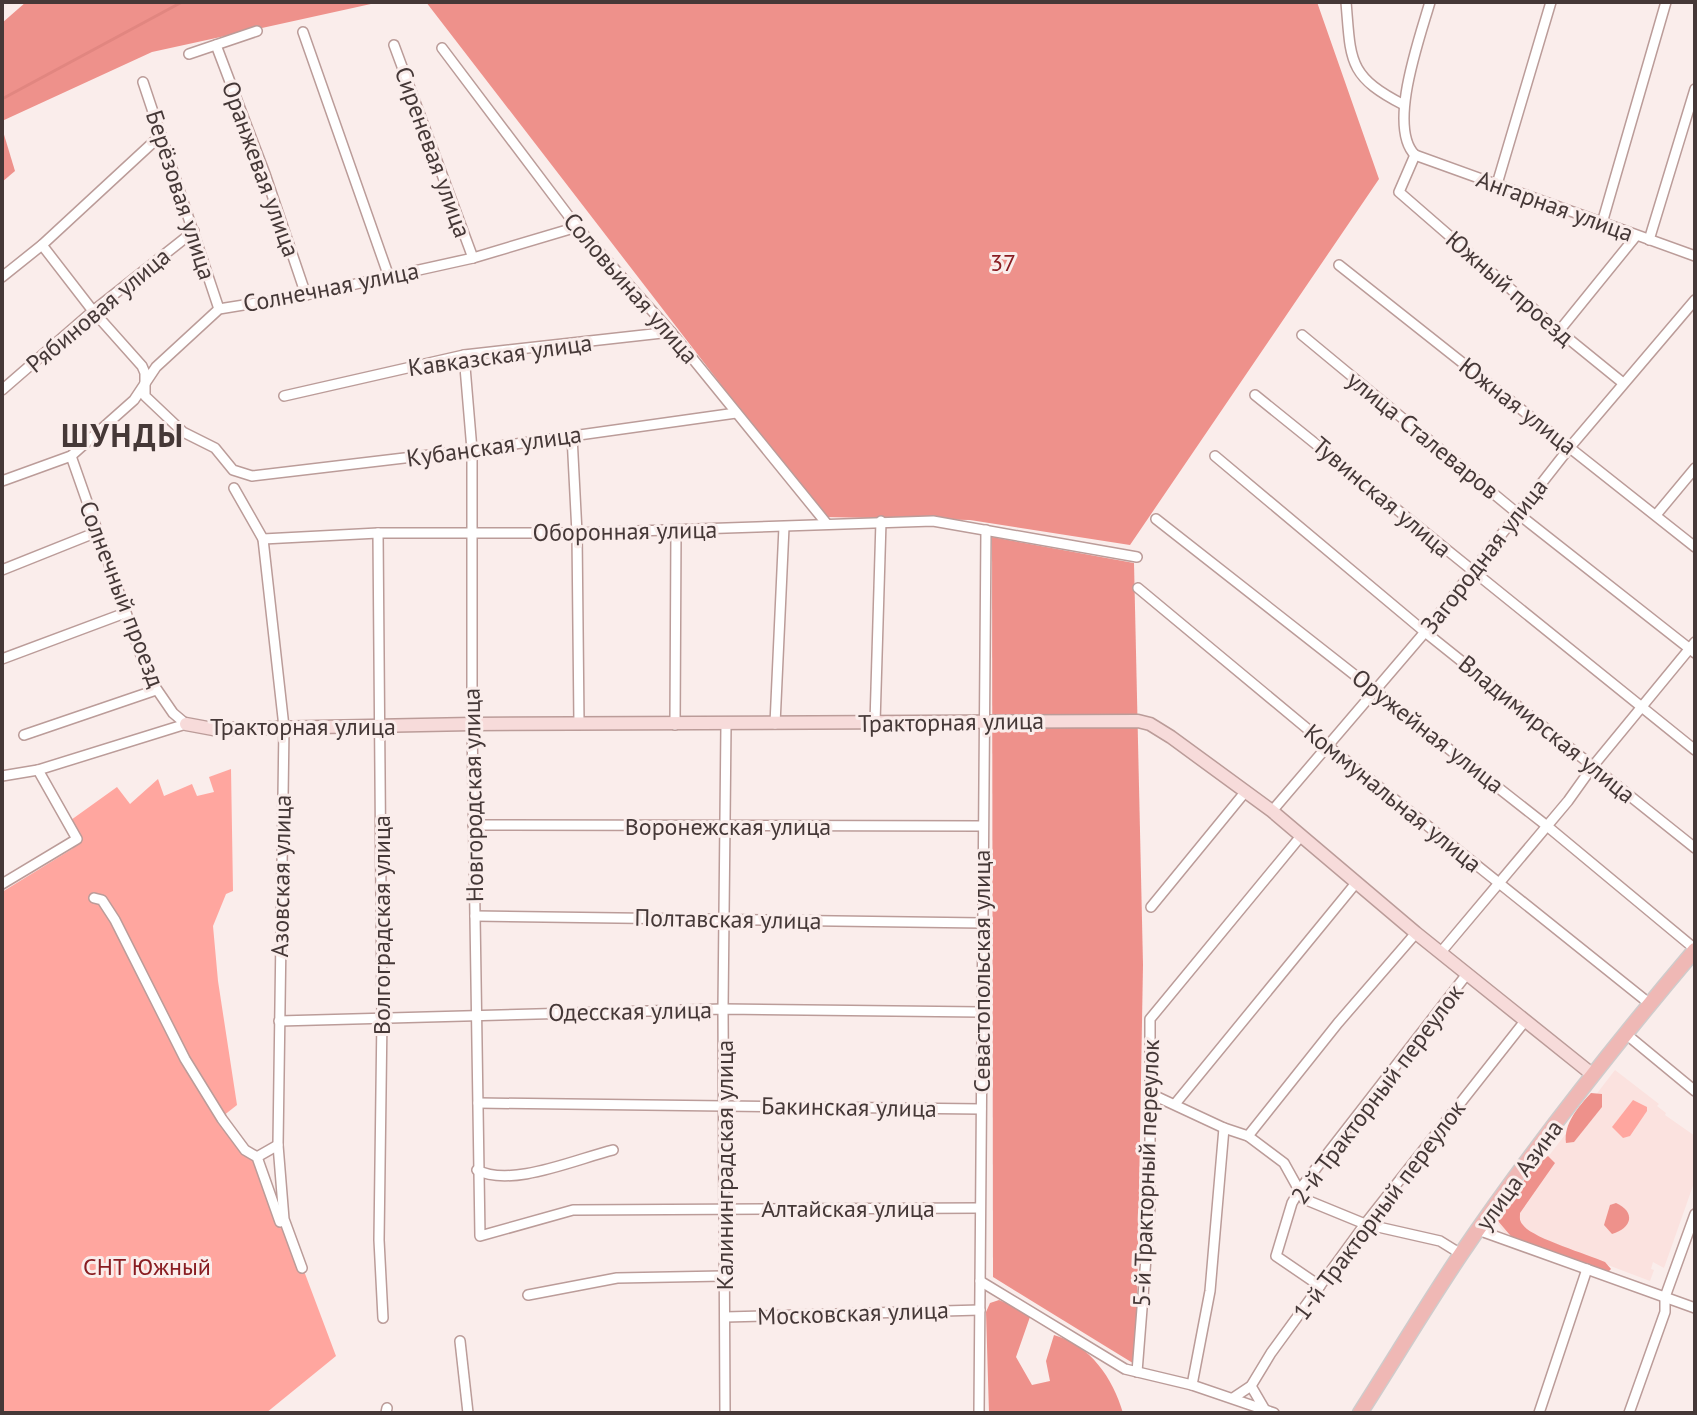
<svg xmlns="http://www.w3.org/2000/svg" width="1697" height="1415" font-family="'PT Sans',sans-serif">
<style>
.built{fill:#fbe2df}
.green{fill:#ffa69f}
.forest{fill:#ee918b}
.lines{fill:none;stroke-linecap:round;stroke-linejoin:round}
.stream{stroke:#e18680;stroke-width:3}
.street-casing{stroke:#bb9c99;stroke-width:12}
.secondary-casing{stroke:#bb9c99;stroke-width:15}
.primary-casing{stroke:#cfcbcb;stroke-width:17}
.street{stroke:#fff;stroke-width:9}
.secondary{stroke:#f7dbda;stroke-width:12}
.primary{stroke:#efb8b5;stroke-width:14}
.labels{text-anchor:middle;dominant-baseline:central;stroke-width:6;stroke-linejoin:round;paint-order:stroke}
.street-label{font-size:24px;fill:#453837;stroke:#faedeb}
.park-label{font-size:24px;fill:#881c21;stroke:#faedeb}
.district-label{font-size:32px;font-weight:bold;letter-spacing:2px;fill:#453837;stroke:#faedeb}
</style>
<rect width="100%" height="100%" fill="#faedeb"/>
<polygon class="built" points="1615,1070 1659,1104 1657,1106 1666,1113 1665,1115 1695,1136 1695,1180 1664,1268 1653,1262 1651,1269 1654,1270 1650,1281 1534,1237 1532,1242 1505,1233 1497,1223"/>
<g class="green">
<polygon points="231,769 233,891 226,894 213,926 218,981 237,1105 223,1116 240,1143 266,1170 336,1356 266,1413 2,1413 2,892 72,849 79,842 71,820 117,787 130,804 158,779 164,796 192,784 197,796 214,792 209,777"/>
<polygon points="1633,1100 1647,1107 1647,1111 1630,1136 1623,1138 1612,1127"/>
</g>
<g class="forest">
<polygon points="26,2 380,2 152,52 2,121 2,23"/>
<polygon points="426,2 1317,2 1379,179 1130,545 970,520 823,517"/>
<polygon points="2,128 15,171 2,182"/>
<polygon points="992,537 1134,563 1143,965 1136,1365 993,1277"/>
<path d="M1591 1093 1602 1094V1107L1574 1142 1566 1143C1563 1124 1579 1106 1591 1093Z"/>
<path d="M1548 1156 1555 1163 1520 1213C1520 1219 1519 1220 1523 1225 1532 1238 1587 1254 1605 1262L1611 1269 1608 1272 1515 1241 1498 1221 1501 1213 1531 1170Z"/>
<path d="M1616 1203C1636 1212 1632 1228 1612 1234L1604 1225 1610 1205Z"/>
<path d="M999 1300 1031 1314 1016 1357 1032 1385 1050 1381 1046 1361 1054 1335C1090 1345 1113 1378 1123 1413H989L986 1312 990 1303Z"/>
</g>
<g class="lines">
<polyline class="stream" points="2,99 182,2"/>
<defs>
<g id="street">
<path d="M1346 2C1351 60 1347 76 1404 105"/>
<polyline points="303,32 389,277"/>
<polyline points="216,45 265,174 306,295"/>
<polyline points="394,45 473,258"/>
<polyline points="442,48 577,227 671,332 827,524"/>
<polyline points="189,54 257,31"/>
<polyline points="143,82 219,309"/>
<polyline points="1415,155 1399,192 1559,331 1623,383"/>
<polyline points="1415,155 1695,256"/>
<path d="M1415 155C1387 127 1420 37 1430 2"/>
<polyline points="1497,184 1551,2"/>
<polyline points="1602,223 1666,2"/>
<polyline points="1649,240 1695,89"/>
<polyline points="42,245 93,311 142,366 145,373 145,396 183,432 215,448 233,470 252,476 472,450 736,413"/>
<polyline points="1339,265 1695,547"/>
<polyline points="2,277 42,245 161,135"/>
<polyline points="1559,331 1636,236"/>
<polyline points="1302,335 1517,513 1695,653"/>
<polyline points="464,355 472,450 472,724 480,1236 573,1210 980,1208"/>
<polyline points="2,390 93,311 194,231"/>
<polyline points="1255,395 1695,750"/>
<polyline points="284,396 464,355 671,332"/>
<polyline points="572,436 577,533 579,724"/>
<polyline points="71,456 149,678 173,713 186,724"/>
<polyline points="1215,456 1425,632 1695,848"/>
<polyline points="2,481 71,456 134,400 156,367 219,309 306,295 473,258 577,227"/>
<polyline points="234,488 263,539 284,727 278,1145 284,1219 302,1268"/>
<polyline points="1656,515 1695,468"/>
<polyline points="1156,519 1547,826 1695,949"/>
<polyline points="378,533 382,1016 379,1240 383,1318"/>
<polyline points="263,539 378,533 577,533 933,521 1137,557"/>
<polyline points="2,570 97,532"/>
<polyline points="1138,588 1328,746 1650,1004"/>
<polyline points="2,659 125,613"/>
<polyline points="875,723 881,521"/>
<polyline points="775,724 784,527"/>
<polyline points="675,725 676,530"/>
<polyline points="24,735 156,690"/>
<polyline points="2,776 38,770 186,724"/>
<polyline points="1272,811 1425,632 1570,447 1695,300"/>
<polyline points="473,825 982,826"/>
<polyline points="2,884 77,839 38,770"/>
<polyline points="94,898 102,900 115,920 185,1059 222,1119 245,1150 257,1157 280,1222"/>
<polyline points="1151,907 1246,791"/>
<polyline points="475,916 982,923"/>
<polyline points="1441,952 1568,801 1593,766 1695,642"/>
<polyline points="279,1021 723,1009 981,1012"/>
<polyline points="1626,1034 1695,1091"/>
<polyline points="1151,1094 1224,1128 1248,1136 1284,1163 1304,1199 1365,1224 1440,1241 1461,1254"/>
<polyline points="478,1103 981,1109"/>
<polyline points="1175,1104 1356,883"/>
<polyline points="1248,1136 1338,1023 1416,933"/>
<polyline points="257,1157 278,1145"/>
<path d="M477 1170C511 1188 576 1159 613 1150"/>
<polyline points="1478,1230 1695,1308"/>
<polyline points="980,1281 1125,1369 1192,1385 1274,1413"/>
<polyline points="1320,1286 1276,1256 1292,1203 1300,1189 1467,974"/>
<polyline points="528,1295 617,1278 723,1276"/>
<polyline points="725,1317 980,1310"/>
<polyline points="460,1341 468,1413"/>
<polyline points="1137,1372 1150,1207 1150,1019 1301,836"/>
<polyline points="1192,1385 1210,1291 1224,1128"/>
<polyline points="1251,1386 1265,1410"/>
<polyline points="1233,1398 1251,1386 1271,1353 1365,1224 1525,1021"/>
<polyline points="386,1413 387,1408"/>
<polyline points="725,1413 723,1009 726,725"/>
<polyline points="979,1413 986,530"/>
<polyline points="1539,1413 1587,1269"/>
<polyline points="1629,1413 1665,1312 1665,1297 1695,1214"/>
</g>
<polyline id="secondary" points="186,724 213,729 472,724 1138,721 1150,724 1171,737 1272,811 1416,933 1593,1075"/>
<path id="primary" d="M1360 1413C1394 1360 1426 1306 1461 1254 1533 1148 1613 1047 1695 950"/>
</defs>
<use href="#street" class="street-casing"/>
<use href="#secondary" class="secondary-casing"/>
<use href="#primary" class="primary-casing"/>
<use href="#street" class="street"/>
<use href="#secondary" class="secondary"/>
<use href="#primary" class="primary"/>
</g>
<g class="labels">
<g class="street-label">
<text transform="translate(433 152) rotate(70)">Сиреневая улица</text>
<text transform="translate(261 169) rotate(70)">Оранжевая улица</text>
<text transform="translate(181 195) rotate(72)">Берёзовая улица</text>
<text transform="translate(1555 206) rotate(20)">Ангарная улица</text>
<text transform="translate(331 287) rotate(-11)">Солнечная улица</text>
<text transform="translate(631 288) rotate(49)">Соловьиная улица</text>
<text transform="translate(1510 288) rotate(41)">Южный проезд</text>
<text transform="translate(98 310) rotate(-40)">Рябиновая улица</text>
<text transform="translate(500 355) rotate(-8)">Кавказская улица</text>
<text transform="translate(1518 406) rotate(38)">Южная улица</text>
<text transform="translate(1423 435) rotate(39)">улица Сталеваров</text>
<text transform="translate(494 446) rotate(-8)">Кубанская улица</text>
<text transform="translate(1382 497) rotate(40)">Тувинская улица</text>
<text transform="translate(625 531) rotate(-1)">Оборонная улица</text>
<text transform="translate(1484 556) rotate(-52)">Загородная улица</text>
<text transform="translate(122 594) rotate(69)">Солнечный проезд</text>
<text transform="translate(951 722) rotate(-1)">Тракторная улица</text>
<text x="303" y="726">Тракторная улица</text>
<text transform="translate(1547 729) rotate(39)">Владимирская улица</text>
<text transform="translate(1428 731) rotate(38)">Оружейная улица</text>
<text transform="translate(473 795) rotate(-91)">Новгородская улица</text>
<text transform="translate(1393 798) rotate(39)">Коммунальная улица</text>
<text x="728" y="826">Воронежская улица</text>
<text transform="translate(281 876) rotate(-89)">Азовская улица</text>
<text transform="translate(728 919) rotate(1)">Полтавская улица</text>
<text transform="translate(381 925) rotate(-90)">Волгоградская улица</text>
<text transform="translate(981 971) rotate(-90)">Севастопольская улица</text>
<text transform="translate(630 1011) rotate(-1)">Одесская улица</text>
<text transform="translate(1377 1094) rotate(-53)">2-й Тракторный переулок</text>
<text transform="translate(849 1107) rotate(1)">Бакинская улица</text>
<text transform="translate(724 1165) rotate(-90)">Калининградская улица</text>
<text transform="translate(1146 1173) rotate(-88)">5-й Тракторный переулок</text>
<text transform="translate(1519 1175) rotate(-54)">улица Азина</text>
<text x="848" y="1208">Алтайская улица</text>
<text transform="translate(1379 1210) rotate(-53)">1-й Тракторный переулок</text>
<text transform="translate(853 1313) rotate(-2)">Московская улица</text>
</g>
<g class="park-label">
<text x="1003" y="262">37</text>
<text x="147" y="1266">СНТ Южный</text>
</g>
<g class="district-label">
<text x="123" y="435">ШУНДЫ</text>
</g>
</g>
<rect width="1697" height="1415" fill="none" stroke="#453837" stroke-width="8"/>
</svg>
